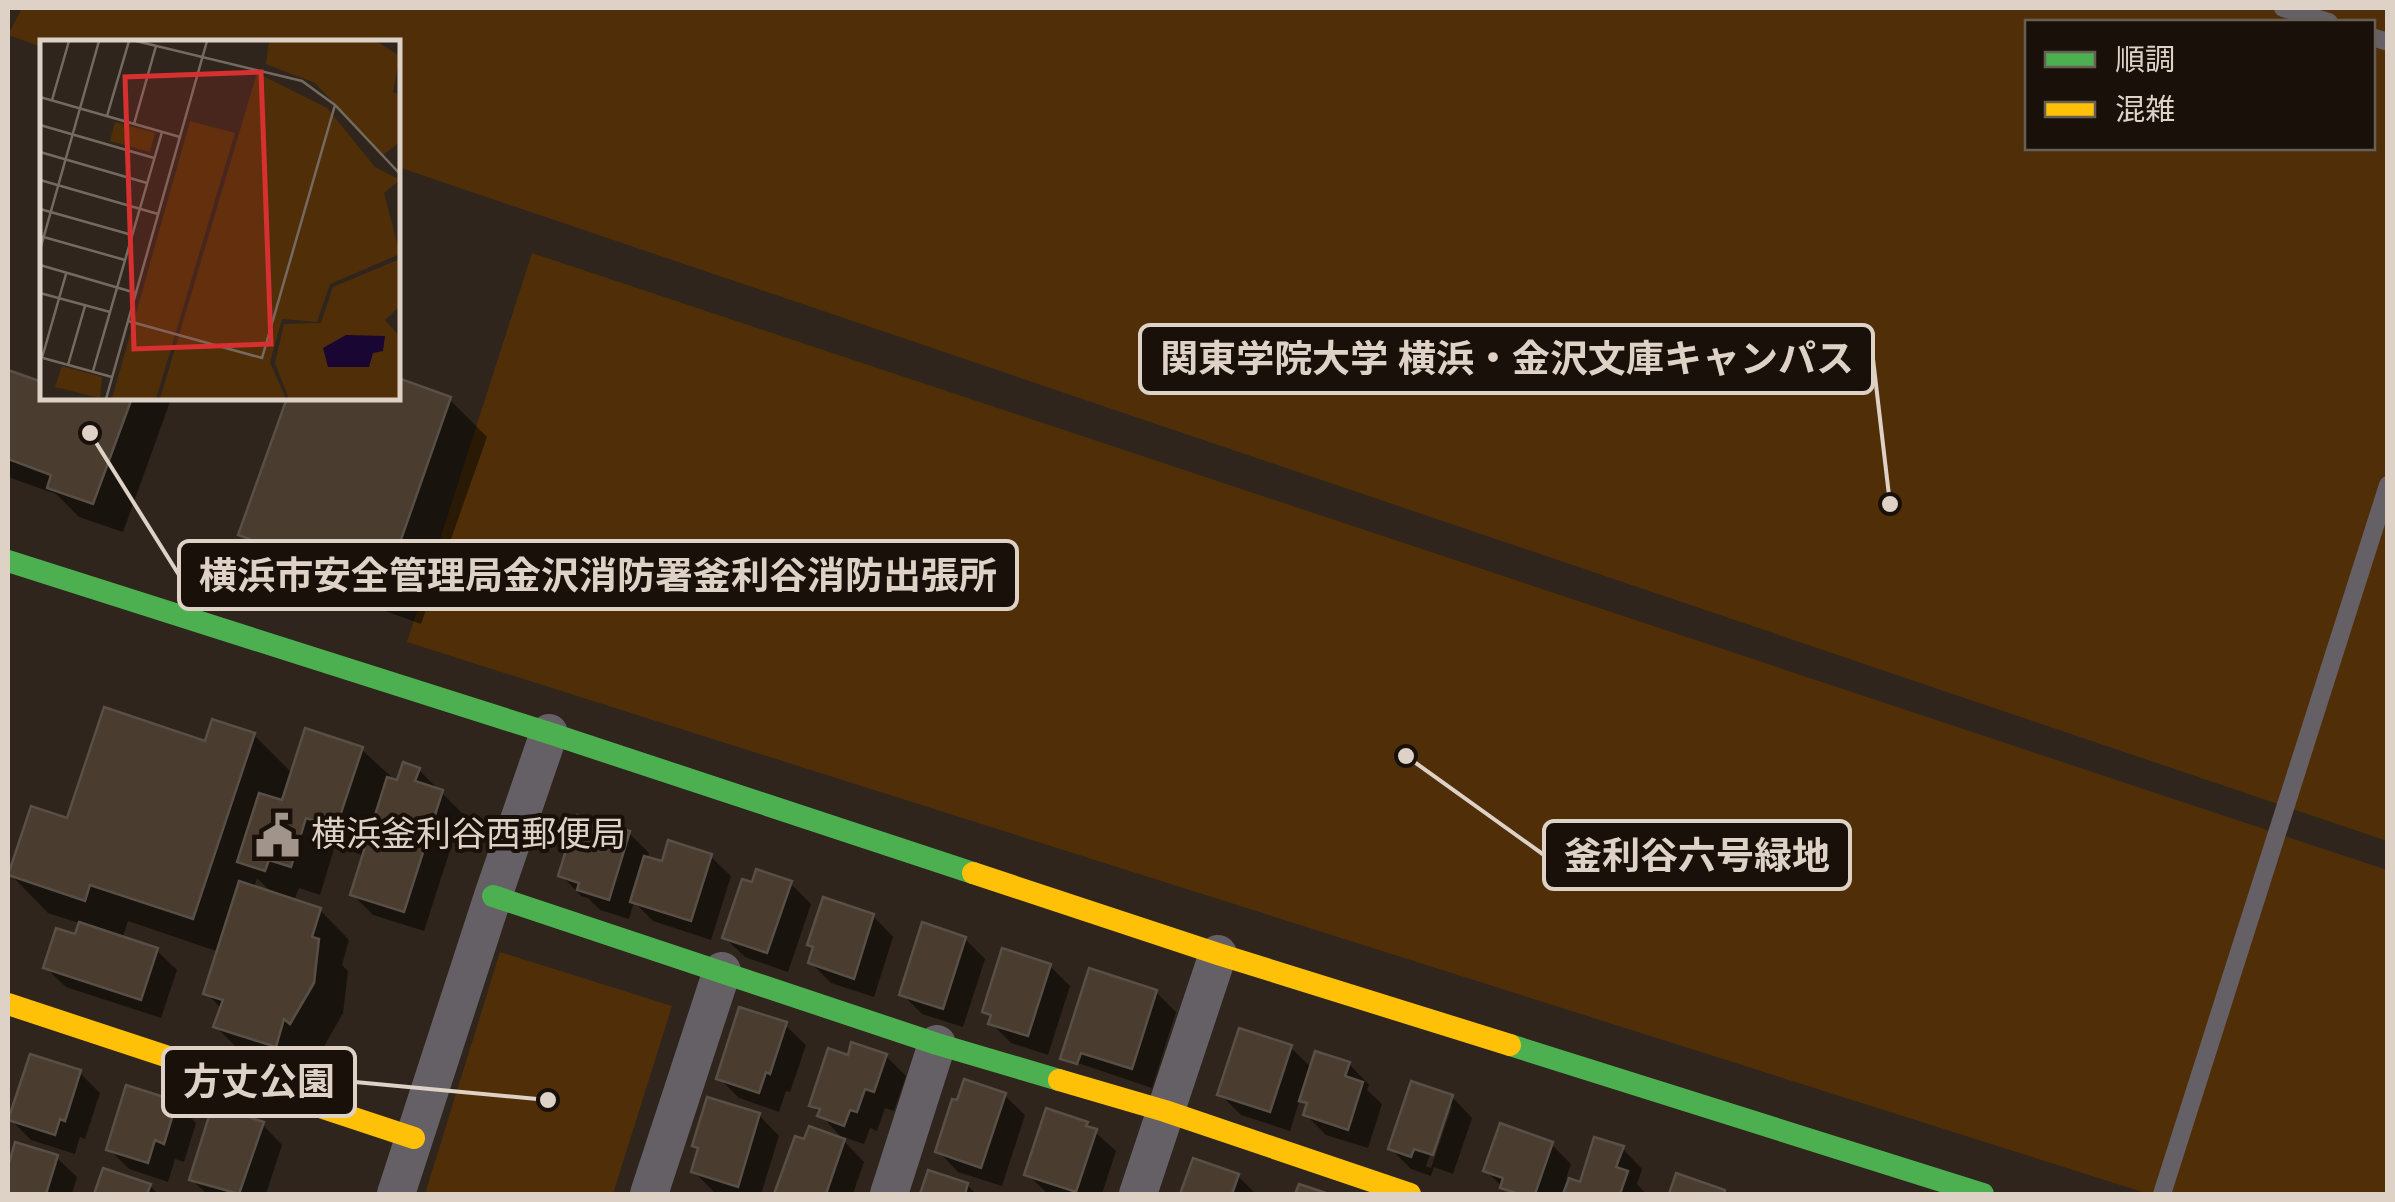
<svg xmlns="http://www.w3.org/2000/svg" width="2395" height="1202" font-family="'Varela Round','Noto Sans JP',sans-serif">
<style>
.green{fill:#502f08;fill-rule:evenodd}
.shadow{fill:#0007;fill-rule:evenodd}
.building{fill:#4a3d2f;stroke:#584f47;stroke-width:2.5}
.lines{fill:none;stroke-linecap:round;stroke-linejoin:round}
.lane{stroke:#656065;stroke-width:18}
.street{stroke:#656065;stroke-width:38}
.fast{stroke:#4caf50;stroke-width:22}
.slow{stroke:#ffc107;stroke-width:22}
.labels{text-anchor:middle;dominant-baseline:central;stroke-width:8;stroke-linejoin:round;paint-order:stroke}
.poi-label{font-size:35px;fill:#ded2c7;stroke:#181009;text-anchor:start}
.inset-road{fill:none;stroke:#756a60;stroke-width:2.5}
.view{fill:#d63030;fill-opacity:0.15;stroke:#d63030;stroke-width:5}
.inset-edge{fill:none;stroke:#ded2c7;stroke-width:5}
.leader{fill:none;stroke:#ded2c7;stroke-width:4}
.callout-dot{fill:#ded2c7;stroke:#181009;stroke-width:4}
.callout{fill:#181009;stroke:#ded2c7;stroke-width:4}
.callout-label{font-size:38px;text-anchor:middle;font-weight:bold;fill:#ded2c7}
</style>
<rect width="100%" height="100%" fill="#2f251c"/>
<g class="green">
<path d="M22 8H2387V841L398 167V42H42V47L8 35ZM2028 22H2372V148H2028Z"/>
<polygon points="532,253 2387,870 2387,1194 2149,1194 407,642"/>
<polygon points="500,952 672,1006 613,1194 425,1194"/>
</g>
<g class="shadow">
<polygon points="8,373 42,385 42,398 165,398 170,402 123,532 79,517 56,494 11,478 8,474"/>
<polygon points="398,381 449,399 487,437 421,624 278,572 241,535 289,398 398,398"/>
<path d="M254 735 293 774 361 749 398 783 419 770 462 813 424 931 373 915 353 895 365 856 335 846 320 895 299 888 294 901 320 910 349 940 342 965 348 971 343 1013 321 1052 314 1046 306 1075 245 1056 216 1027 222 1009 206 993 219 952 128 921 122 939 156 950 177 970 161 1018 66 987 45 967 77 937 82 924 48 913 11 875 68 821 207 744ZM257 878 273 894 254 888Z"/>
<polygon points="629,833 649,853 647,860 663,864 710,856 731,876 711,940 653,921 634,902 629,919 600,910 588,898 581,896 561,875"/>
<polygon points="791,884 811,904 788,972 745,957 724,937"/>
<polygon points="873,916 893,937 874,997 831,983 811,963 815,949 810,944"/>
<polygon points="965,939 985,959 963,1027 922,1014 902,994"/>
<polygon points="1050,966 1070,986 1048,1055 1011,1043 991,1023 992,1019 985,1011"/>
<polygon points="1156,992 1176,1012 1152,1088 1063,1058"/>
<polygon points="785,1025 806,1045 790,1092 786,1091 779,1112 739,1098 719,1078"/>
<polygon points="1290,1047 1312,1068 1349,1064 1369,1085 1367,1090 1382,1104 1368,1148 1326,1135 1306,1115 1309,1107 1300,1099 1290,1131 1241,1115 1220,1094"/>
<polygon points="886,1056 906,1076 894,1111 885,1108 877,1131 870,1128 864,1144 840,1136 812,1105 849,1058"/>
<polygon points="80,1073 100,1093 85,1139 80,1137 75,1154 31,1140 11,1120"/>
<polygon points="1004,1095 1025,1115 1002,1186 958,1172 938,1151"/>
<path d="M1452 1097 1472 1118 1453 1174 1434 1167 1431 1176 1411 1169 1391 1149ZM1447 1106H1452L1431 1168 1426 1166Z"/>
<polygon points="176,1103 196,1123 184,1162 175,1159 168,1182 129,1169 109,1149"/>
<polygon points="759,1115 779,1136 761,1194 722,1194 714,1192 694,1172 700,1151 695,1146"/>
<polygon points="230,1120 262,1124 282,1145 266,1194 207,1194 192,1180"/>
<polygon points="1086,1124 1116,1151 1102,1194 1048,1194 1027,1174"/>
<polygon points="796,1139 844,1141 864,1162 853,1194 777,1194"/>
<polygon points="1551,1144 1571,1164 1566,1179 1582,1185 1622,1148 1642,1169 1637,1184 1646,1194 1510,1194 1486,1171"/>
<polygon points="16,1145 56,1157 77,1177 72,1194 8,1194 8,1176"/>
<polygon points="1194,1161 1238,1176 1256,1194 1183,1194"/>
<polygon points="105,1171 150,1186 158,1194 97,1194"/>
<polygon points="930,1173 967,1185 976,1194 923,1194"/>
</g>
<g class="building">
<polygon points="8,370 42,382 42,398 132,398 93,504 47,488 51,475 8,459"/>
<polygon points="398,378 451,397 384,588 238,535 287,398 398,398"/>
<polygon points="104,707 205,741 212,719 255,733 193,919 90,885 85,901 8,875 31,806 67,818"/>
<polygon points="305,728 363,747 336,828 306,818 291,867 269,860 265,871 237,862 259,793 282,800"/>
<polygon points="403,762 420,768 415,781 443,790 404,912 350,895 387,777 397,780"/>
<polygon points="577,815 630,831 609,900 577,890 579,883 558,876"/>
<polygon points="668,840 712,854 691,921 630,902 644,856 662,861"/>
<polygon points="756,869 792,881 767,953 722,938 742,879 752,882"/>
<polygon points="239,881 321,908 312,937 319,939 314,983 290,1024 284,1019 276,1047 213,1027 223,1000 203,994"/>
<polygon points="823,897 874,914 854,979 808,963 813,947 807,945"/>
<polygon points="79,922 158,948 141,1000 43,968 56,928 75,934"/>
<polygon points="922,922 966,937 943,1009 899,995"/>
<polygon points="1002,948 1051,964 1028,1036 988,1024 991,1015 982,1012"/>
<polygon points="1089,968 1157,990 1132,1069 1081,1053 1077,1064 1060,1059"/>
<polygon points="739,1007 787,1022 770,1074 766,1072 759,1093 716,1079"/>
<polygon points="1239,1028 1292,1045 1270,1112 1217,1095"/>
<polygon points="851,1042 887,1054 874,1092 865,1089 857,1112 850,1110 844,1126 817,1116 820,1109 809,1106 828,1048 848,1055"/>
<polygon points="1315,1051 1350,1062 1345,1076 1363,1082 1348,1130 1303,1115 1307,1103 1299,1101"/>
<polygon points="30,1054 81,1070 65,1121 60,1119 55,1135 8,1120"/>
<polygon points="964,1079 1006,1093 981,1168 935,1152 952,1099 957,1100"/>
<polygon points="1411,1081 1453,1095 1433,1155 1414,1149 1411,1157 1388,1149"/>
<polygon points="126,1085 177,1101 164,1144 155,1140 148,1163 106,1150"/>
<polygon points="707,1097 760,1113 738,1187 691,1172 698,1148 692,1146"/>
<polygon points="1046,1108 1088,1122 1086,1126 1097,1129 1076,1192 1024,1175"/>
<polygon points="211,1110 229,1117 230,1111 264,1122 239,1194 189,1180"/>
<polygon points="1500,1123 1553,1142 1535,1194 1519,1194 1500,1188 1503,1178 1483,1171"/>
<polygon points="809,1126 845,1139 826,1194 774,1194 795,1136 804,1139"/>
<polygon points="1594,1137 1624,1146 1616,1167 1628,1171 1620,1194 1563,1194 1569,1178 1580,1182"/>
<polygon points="15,1142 58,1155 46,1194 8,1194 8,1167"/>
<polygon points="1193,1158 1239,1174 1232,1194 1180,1194"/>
<polygon points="103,1168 151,1184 147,1194 94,1194"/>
<polygon points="928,1170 968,1183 965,1194 920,1194"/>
<polygon points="1676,1173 1725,1190 1724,1194 1669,1194"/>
<polygon points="1299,1184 1329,1194 1295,1194"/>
</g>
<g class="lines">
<g class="lane">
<polyline points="2283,8 2329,22"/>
<polyline points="2372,37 2388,42"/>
<polyline points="2162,1194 2388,485"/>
</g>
<g class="street">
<polyline points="396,1194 493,896 549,733"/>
<polyline points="649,1194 722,971"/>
<polyline points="889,1194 937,1044"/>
<polyline points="1138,1194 1218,954"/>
</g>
<g class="fast">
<polyline points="8,561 549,733 973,873"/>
<polyline points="493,896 937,1044 1059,1080"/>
<polyline points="1510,1045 1983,1194"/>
</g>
<g class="slow">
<polyline points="973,873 1218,954 1510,1045"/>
<polyline points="8,1004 414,1138"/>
<polyline points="1059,1080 1165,1111 1410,1194"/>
</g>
</g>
<defs>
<symbol id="civic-bare" viewBox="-9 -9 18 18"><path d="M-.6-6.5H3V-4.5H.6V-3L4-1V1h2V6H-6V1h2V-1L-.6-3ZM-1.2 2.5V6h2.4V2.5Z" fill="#a1958b" stroke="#181009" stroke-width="2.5" paint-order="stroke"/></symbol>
</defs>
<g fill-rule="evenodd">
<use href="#civic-bare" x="246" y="804" width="63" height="63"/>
</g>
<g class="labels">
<g class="poi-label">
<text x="311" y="835">横浜釜利谷西郵便局</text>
</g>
</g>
<g transform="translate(40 40)">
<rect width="360" height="360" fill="#2f251c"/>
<path d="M229 1H336L360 16 353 52 360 55V102L343 115 275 43 226 24ZM217 33 287 68 335 127 360 140 344 153 360 214 290 244 277 282 242 279 230 322 246 359H120ZM150 81 195 93 116 359H72ZM75 82 115 93 110 112 70 101ZM360 219V266L345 280 360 297V359H249L235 323 244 284 281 283 293 247ZM22 326 62 337 60 358 15 347Z" fill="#502f08"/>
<path d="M306 295 345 296 343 311 333 313 329 327H288L283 308Z" fill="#190632"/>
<path class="inset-road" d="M96 1 262 41 295 65 360 134M0 57 140 97M12 60 29 1M67 76 89 1M94 84 116 6M0 85 114 118M0 112 107 143M0 140 118 174M0 169 92 195M0 196 85 220M0 210 59 1M0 225 96 253M0 253 70 272M88 281 222 318 295 65M2 318 26 234M3 318 72 337M28 325 45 266M53 331 122 92M66 359 167 1"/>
<path class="view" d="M221 32 231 304 94 309 85 37Z"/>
<rect width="360" height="360" class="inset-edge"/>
</g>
<path class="leader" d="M1890 504L1873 359M90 433L179 575M1406 756L1544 855M548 1100L355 1082"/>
<g class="callout-dot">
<circle cx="1890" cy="504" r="10"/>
<circle cx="90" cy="433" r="10"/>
<circle cx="1406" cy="756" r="10"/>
<circle cx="548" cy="1100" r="10"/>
</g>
<g class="callout">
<rect x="1140" y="325" width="733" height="68" rx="10"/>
<rect x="179" y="541" width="838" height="68" rx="10"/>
<rect x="1544" y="821" width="306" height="68" rx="10"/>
<rect x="163" y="1048" width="192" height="68" rx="10"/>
</g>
<g class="callout-label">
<text x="1507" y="372">関東学院大学 横浜・金沢文庫キャンパス</text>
<text x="598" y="589">横浜市安全管理局金沢消防署釜利谷消防出張所</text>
<text x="1697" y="869">釜利谷六号緑地</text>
<text x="259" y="1095">方丈公園</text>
</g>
<rect width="2395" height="1202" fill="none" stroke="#ded2c7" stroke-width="20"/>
<rect x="2025" y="20" width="350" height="130" fill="#181009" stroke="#675e55" stroke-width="2.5"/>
<rect x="2045" y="52" width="50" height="15" fill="#4caf50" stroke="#675e55" stroke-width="2.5"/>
<text x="2115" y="70" font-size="30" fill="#ded2c7">順調</text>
<rect x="2045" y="102" width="50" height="15" fill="#ffc107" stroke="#675e55" stroke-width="2.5"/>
<text x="2115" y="120" font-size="30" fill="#ded2c7">混雑</text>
</svg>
